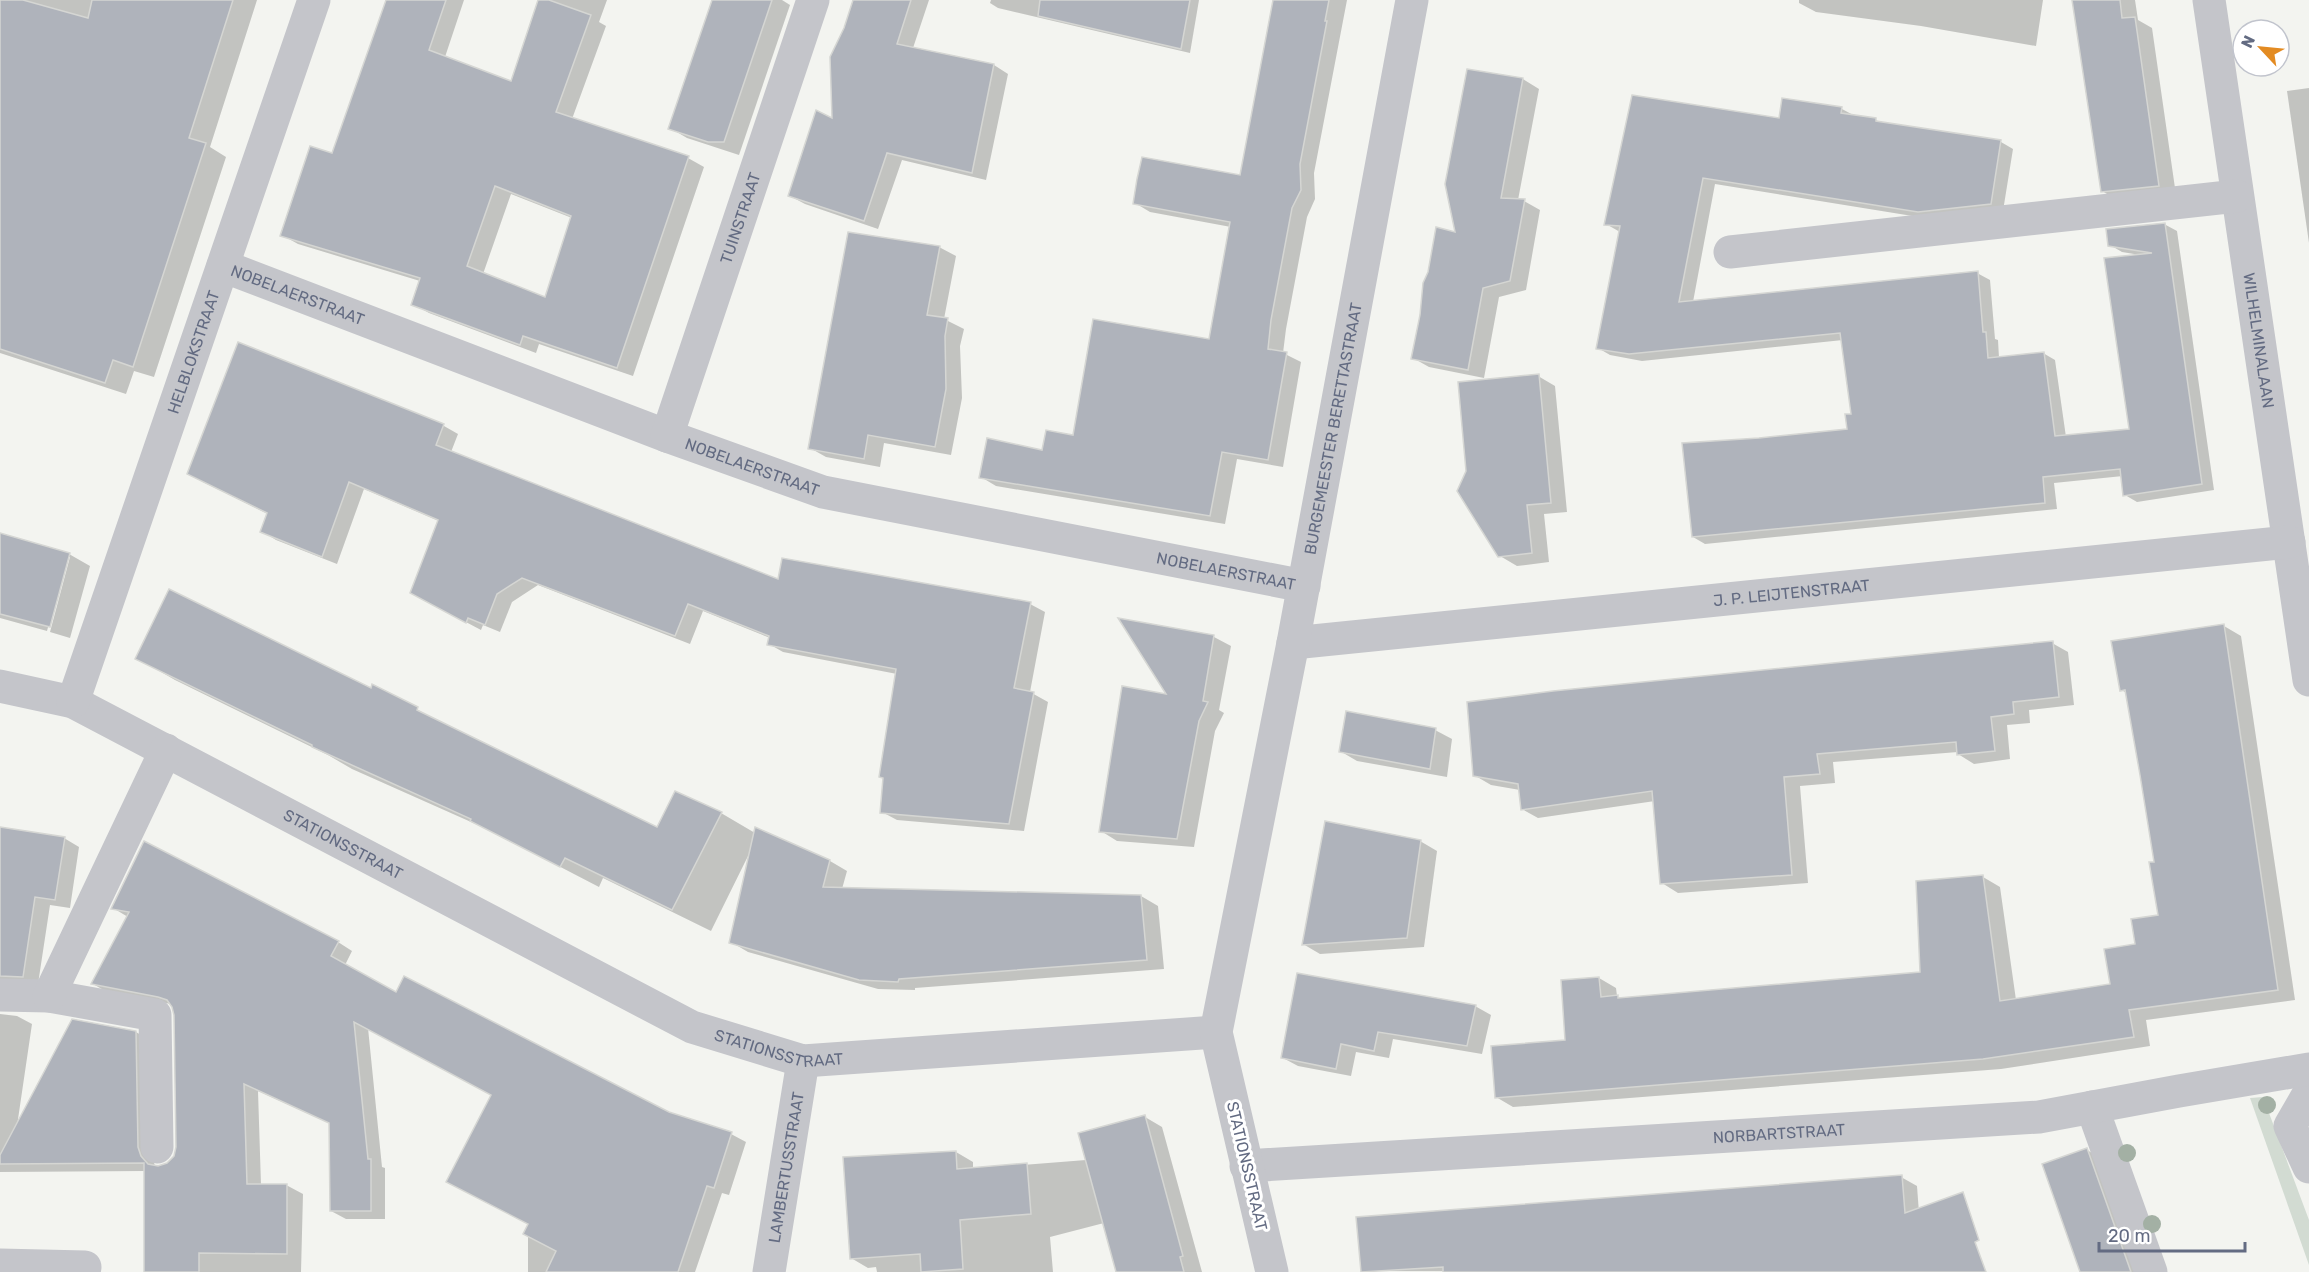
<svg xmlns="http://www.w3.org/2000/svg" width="2309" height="1272" font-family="Rubik,sans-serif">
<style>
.green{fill:#d2dbd2}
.shadow{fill:#0003;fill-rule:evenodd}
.building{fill:#afb3bb;stroke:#d5d6d3;stroke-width:1.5;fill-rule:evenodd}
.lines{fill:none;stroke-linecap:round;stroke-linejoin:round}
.minor{stroke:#c4c5ca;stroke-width:33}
.tree{fill:#a3b0a4}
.labels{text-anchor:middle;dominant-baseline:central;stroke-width:6;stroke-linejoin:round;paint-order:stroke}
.street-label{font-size:16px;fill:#636b82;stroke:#fff}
</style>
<rect width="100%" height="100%" fill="#f3f4f0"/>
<polygon class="green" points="2263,1097 2309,1220 2309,1265 2250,1098"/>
<g class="shadow">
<polygon points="0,0 257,0 210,147 226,157 154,377 134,371 126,394 0,353"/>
<path d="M389 0H464L445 57 512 83 540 0H607L599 22 606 26 572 119 688 158 704 167 633 376 539 344 536 353 429 313 413 304 420 281 298 244 282 235 332 155ZM511 194 572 218 546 299 483 274Z"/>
<polygon points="713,0 782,0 790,5 739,155 687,138 670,128"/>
<polygon points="855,0 929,0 913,48 994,65 1008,74 986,180 902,160 878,229 805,204 790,196 834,121 845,29"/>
<polygon points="991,0 1199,0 1190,53 998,8 990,3"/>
<polygon points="1274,0 1347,0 1314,173 1315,199 1307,217 1286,329 1283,353 1301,362 1283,467 1237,459 1225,524 996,486 981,477 1043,452 1074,436 1210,341 1231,227 1150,212 1135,203 1241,176"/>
<polygon points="1799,0 2043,0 2036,46 1921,26 1816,12 1799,3"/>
<polygon points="2073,0 2135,0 2138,20 2152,28 2176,195 2119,201 2102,191"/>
<polygon points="1468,71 1523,79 1539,89 1518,200 1524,201 1540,210 1526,290 1499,297 1484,378 1429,367 1413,358 1457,234"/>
<polygon points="2309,88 2309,243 2287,91"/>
<polygon points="1842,109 1855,116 1876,120 1883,124 2001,142 2013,149 2003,211 1931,219 1715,184 1693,302 1977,273 1990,280 1995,339 1998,340 1999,358 2043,353 2055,360 2066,437 2131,430 2140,255 2122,252 2110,245 2164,224 2177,231 2214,490 2137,502 2125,495 2123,476 2054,483 2057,509 1705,544 1693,537 1759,440 1848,430 1853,415 1843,340 1642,361 1610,355 1598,348 1620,232 1606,224 1780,120"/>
<polygon points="939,247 956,256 944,319 964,329 960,346 962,398 951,455 884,443 880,467 826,457 810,448"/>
<polygon points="239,344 444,426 458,434 451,452 780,581 1030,604 1045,612 1030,692 1048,702 1024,831 897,820 882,812 884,779 880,777 897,674 783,652 769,644 770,638 703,611 690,644 538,585 512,602 500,632 483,625 481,630 426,601 439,521 364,489 337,564 276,540 262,531 268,514 203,482"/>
<polygon points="1538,376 1555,386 1567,512 1544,514 1549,562 1517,566 1500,556"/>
<polygon points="0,535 69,554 90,566 70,638 50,632 70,557 67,557 47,631 0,618"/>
<polygon points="1121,620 1214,637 1231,646 1219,710 1224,713 1215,731 1194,847 1117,841 1101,831 1169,696"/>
<polygon points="2224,626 2241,636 2295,1000 2146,1020 2150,1046 2001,1069 1513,1107 1496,1097 1567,1042 1599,978 1616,988 1617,996 1621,999 1922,974 1983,877 2000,887 2016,1000 2111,985 2136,945 2160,916 2156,863 2127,693 2121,690"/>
<polygon points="2052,643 2068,652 2074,705 2029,710 2030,723 2007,725 2010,759 1974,764 1958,754 1958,752 1833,762 1835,783 1800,786 1808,883 1678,893 1662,883 1655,801 1538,818 1522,809 1520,790 1491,785 1474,775"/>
<polygon points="137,658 372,690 373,686 455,730 658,829 721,813 755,833 830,861 847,871 842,889 1141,896 1158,906 1164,969 915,988 915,990 878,989 748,952 731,942 749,854 711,931 603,878 599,887 489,830 352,769 328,755 175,680"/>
<polygon points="1435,730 1452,739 1447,777 1357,761 1340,751"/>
<polygon points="0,828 64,838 79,847 70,908 50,905 38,984 0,992"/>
<polygon points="1420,841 1437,851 1424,947 1320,954 1303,944"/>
<polygon points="113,908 338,942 352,951 345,965 397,994 669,1113 731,1134 746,1142 729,1195 722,1193 695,1272 528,1272 528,1227 530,1224 493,1095 368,1028 382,1167 385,1168 385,1219 346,1219 331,1211 331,1124 258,1091 261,1185 288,1186 303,1194 301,1272 145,1272 146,1171 0,1172 0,1014 17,1016 32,1024 17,1126 136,1032 151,1041 152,1156 155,1166 168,1164 175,1156 177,1147 175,1015 171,1004 107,992 93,984 128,917"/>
<polygon points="1298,975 1475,1006 1491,1015 1482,1054 1393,1039 1389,1058 1356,1052 1351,1076 1298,1066 1283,1058"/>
<polygon points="1145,1117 1162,1127 1202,1272 1117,1272 1104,1223 1050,1237 1053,1272 877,1272 876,1267 868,1268 851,1258 956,1152 973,1162 973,1169 1086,1160"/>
<polygon points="2087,1150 2104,1160 2145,1272 2082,1272"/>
<polygon points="1901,1177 1917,1186 1921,1240 1897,1272 1362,1271"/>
</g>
<g class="building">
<polygon points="0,0 23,0 88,18 92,0 233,0 189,138 206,143 133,367 113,360 105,383 0,349"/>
<path d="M386 0H446L429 50 511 81 538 0H549L591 15 556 112 689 156 617 368 523 336 520 345 411 305 420 278 280 236 310 146 332 153ZM495 186 571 216 545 297 467 266Z"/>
<polygon points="712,0 772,0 724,142 708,142 668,129"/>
<polygon points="853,0 911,0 897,44 994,64 972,173 887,153 864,221 788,196 816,110 832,118 830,57 844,28"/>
<polygon points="1040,0 1190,0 1181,49 1038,16"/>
<polygon points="1273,0 1329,0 1325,21 1327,21 1300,164 1301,190 1292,208 1271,320 1268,349 1287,352 1268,460 1222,452 1210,516 979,478 987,438 1042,450 1046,430 1073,435 1093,319 1209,339 1230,222 1133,204 1137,179 1142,157 1240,175"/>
<polygon points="2072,0 2120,0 2122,18 2135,17 2159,186 2101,192"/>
<polygon points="1467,69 1523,78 1501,198 1525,199 1510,281 1483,288 1468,370 1411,359 1420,315 1423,283 1428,272 1436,227 1455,232 1445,184"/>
<polygon points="1632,95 1779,118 1782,98 1842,107 1841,113 1876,118 1876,121 2001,140 1991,204 1918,212 1703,178 1679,302 1978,271 1983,332 1986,332 1988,358 2044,352 2055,436 2129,429 2104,258 2152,253 2108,246 2106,229 2165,223 2202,484 2123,496 2120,469 2043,477 2045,503 1692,537 1682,443 1759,438 1847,429 1845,414 1851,414 1840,333 1629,354 1596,349 1620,226 1604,225"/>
<polygon points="848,232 940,246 927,315 948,318 945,336 946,389 935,447 868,435 864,459 808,449"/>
<polygon points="238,342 444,424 436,445 778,579 782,558 1031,602 1014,688 1034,692 1009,824 880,813 883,778 879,777 896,669 767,645 769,636 688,604 675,636 522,578 497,594 485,625 468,618 466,623 410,593 438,520 349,482 322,557 260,532 267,513 187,474"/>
<polygon points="1539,374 1551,503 1527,505 1532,553 1498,557 1457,491 1466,471 1458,382"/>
<polygon points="0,533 70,553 50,627 0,614"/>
<polygon points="169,589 371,688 372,684 418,707 417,710 657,827 675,791 722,812 672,910 565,858 560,867 470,821 471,819 312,747 312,745 135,659"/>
<polygon points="1118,618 1214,635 1203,701 1208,702 1199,721 1177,839 1099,832 1122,686 1166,694"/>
<polygon points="2224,624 2278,990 2129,1010 2134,1037 1983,1059 1495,1098 1491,1046 1565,1040 1561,980 1599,977 1601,997 1618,995 1618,998 1920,972 1916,881 1983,875 2000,1001 2110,984 2104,949 2135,944 2131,919 2158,915 2149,862 2154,862 2140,775 2125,690 2120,691 2111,641"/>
<polygon points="2053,641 2059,697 2013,702 2014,714 1991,717 1995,751 1957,755 1956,742 1817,754 1820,774 1784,777 1792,875 1660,884 1652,791 1521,810 1518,784 1473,776 1467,702 1553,691"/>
<polygon points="1346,711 1436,728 1430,769 1339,752"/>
<polygon points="1325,821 1421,840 1407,938 1302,945"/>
<polygon points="0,827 65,837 55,900 35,897 23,977 0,976"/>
<polygon points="755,827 830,860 823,887 1141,895 1147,960 899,979 898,982 859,980 729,943"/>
<polygon points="144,841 339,941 331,956 396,992 404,976 669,1112 732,1132 714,1188 707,1186 678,1272 546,1272 556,1251 523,1234 528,1224 446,1182 491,1095 354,1022 368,1159 371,1159 371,1211 330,1211 329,1123 244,1084 247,1184 287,1184 287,1254 199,1253 199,1272 144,1272 144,1163 0,1164 0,1155 72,1019 136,1031 138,1147 141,1156 148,1164 158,1166 167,1163 174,1156 176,1147 174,1015 172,1007 167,1000 158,997 91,984 129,912 111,909"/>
<polygon points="1297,973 1476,1005 1467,1046 1378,1032 1374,1051 1341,1044 1336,1069 1281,1058"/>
<polygon points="1145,1115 1183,1256 1180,1257 1184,1272 1116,1272 1078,1133"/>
<polygon points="2087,1148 2131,1272 2080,1272 2042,1164"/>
<polygon points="956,1151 957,1169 1027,1163 1031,1214 960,1220 963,1269 921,1272 920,1254 850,1259 843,1157"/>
<polygon points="1902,1175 1905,1213 1963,1192 1979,1240 1975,1242 1986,1272 1443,1272 1443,1267 1361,1272 1356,1217"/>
</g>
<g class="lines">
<g class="minor">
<path id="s1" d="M2209 0 2309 680"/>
<polyline points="1730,252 2237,196"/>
<path id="s2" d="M223 266 667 436 823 492 1304 586"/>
<path id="s3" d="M667 436 813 0"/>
<path id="s4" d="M1293 643 2289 542"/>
<path id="s5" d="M0 686 73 702 692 1027 803 1061 1216 1032"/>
<path id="s6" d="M73 702 314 0"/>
<polyline points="0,995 49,996 155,1015 157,1147"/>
<polyline points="49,996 166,750"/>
<polyline points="2309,1093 2290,1126 2309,1167"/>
<polyline points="2092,1107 2151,1272"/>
<path id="s7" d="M1246 1166 2039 1117 2179 1091 2309 1069"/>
<polyline points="0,1265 85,1267 84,1272"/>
<path id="s8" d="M769 1272 803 1061"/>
<path id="s9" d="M1272 1272 1216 1032 1293 643 1412 0"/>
</g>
</g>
<g class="tree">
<circle cx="2267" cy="1105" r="9"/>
<circle cx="2127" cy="1153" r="9"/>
<circle cx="2152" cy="1224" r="9"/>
</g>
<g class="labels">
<g class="street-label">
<text stroke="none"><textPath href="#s3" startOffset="230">TUINSTRAAT</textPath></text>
<text stroke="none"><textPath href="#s2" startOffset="80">NOBELAERSTRAAT</textPath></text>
<text stroke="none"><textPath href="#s1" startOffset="344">WILHELMINALAAN</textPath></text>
<text stroke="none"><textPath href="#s6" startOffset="370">HELBLOKSTRAAT</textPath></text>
<text stroke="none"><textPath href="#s9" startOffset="861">BURGEMEESTER BERETTASTRAAT</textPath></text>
<text stroke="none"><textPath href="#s2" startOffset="566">NOBELAERSTRAAT</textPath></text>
<text stroke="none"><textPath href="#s2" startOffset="1052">NOBELAERSTRAAT</textPath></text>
<text stroke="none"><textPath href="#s4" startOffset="501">J. P. LEIJTENSTRAAT</textPath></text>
<text stroke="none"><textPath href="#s5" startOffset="380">STATIONSSTRAAT</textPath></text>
<text stroke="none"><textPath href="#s5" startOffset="864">STATIONSSTRAAT</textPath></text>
<text stroke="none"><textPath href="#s7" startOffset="534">NORBARTSTRAAT</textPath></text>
<text transform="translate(1247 1166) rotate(77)">STATIONSSTRAAT</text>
<text stroke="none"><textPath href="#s8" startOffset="106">LAMBERTUSSTRAAT</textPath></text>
</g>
</g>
<g transform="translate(2261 48) rotate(296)"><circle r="28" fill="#ffffff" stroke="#c1c4cd" stroke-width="1.5"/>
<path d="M0-4.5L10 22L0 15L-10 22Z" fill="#e38b22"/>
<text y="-9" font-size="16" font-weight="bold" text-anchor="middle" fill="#636b82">N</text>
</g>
<path d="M2099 1242v9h146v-9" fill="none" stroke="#636b82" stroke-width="3"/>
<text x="2108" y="1242" font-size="18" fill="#636b82" stroke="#ffffff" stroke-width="4.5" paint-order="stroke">20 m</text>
</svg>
